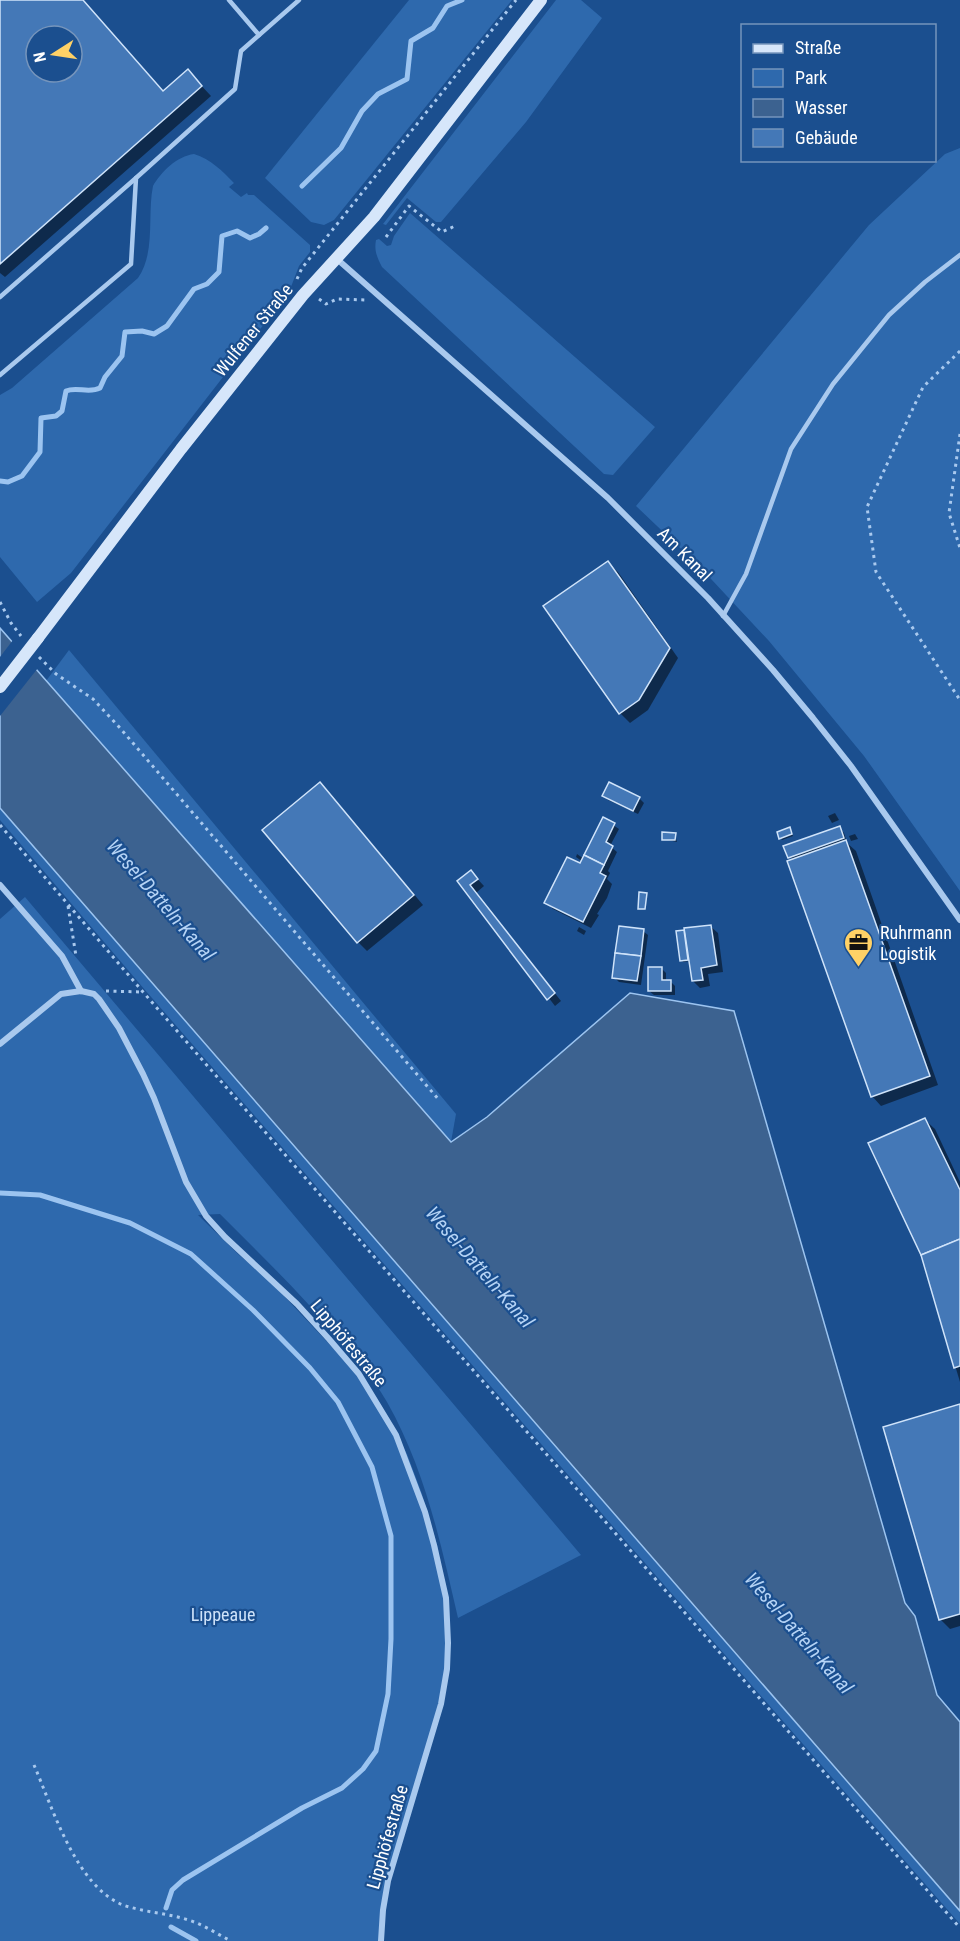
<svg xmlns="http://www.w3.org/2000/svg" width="960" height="1941" font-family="'Roboto Condensed',sans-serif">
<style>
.green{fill:#2e69ad}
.water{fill:#3c6290;stroke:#9cc4f0;stroke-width:1.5}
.pier{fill:#1b4f8f}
.shadow{fill:#0007;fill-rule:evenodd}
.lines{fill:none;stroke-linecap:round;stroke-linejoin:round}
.stream{stroke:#9cc4f0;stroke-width:5}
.building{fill:#4478b7;stroke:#cfe3fa;stroke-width:1.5;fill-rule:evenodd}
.path{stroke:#a9c9ee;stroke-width:3;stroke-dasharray:3 4.5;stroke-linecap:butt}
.service{stroke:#a9c9ee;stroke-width:4.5}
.minor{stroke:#a9c9ee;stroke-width:6}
.secondary{stroke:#d6e6fa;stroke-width:12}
.secondary-bridge{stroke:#d6e6fa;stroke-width:12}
.labels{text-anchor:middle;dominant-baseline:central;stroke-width:4.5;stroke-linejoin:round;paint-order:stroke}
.street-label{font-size:18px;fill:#fff;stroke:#1b4f8f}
.poi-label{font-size:18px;fill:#fff;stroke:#1b4f8f;text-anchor:start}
.park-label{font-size:18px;fill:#cfe3fa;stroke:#1b4f8f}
.water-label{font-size:20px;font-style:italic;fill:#b5d3f5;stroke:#1b4f8f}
</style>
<rect width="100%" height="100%" fill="#1b4f8f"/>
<g class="green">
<polygon points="409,0 512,0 334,220 324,225 311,222 265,178"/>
<polygon points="556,0 581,0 602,18 526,122 441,222 436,222 407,198 386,225 383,224"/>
<polygon points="960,148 960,891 864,756 769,641 698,565 636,506 869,225 945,154"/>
<path d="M194 154C211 159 222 171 234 183L229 187 241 197 247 193 248 195H254L310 245V252L299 266 289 292 71 573 37 602 0 557V395L12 388 138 278C156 252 147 215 153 186 161 172 177 156 194 154Z"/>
<path d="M410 213 655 427 613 475 604 474 382 267C377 257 374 251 376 240L379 239 387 246 391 245 394 236Z"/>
<polygon points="69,650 456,1114 451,1142 46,681"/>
<polygon points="0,808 960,1912 960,1924 145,990 0,820"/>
<path d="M25 897 581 1555 458 1618C441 1544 425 1469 387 1402 372 1376 353 1355 334 1333 298 1291 259 1253 220 1214L198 1215 238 1254 267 1278 364 1381 381 1405 407 1454 422 1494 438 1548 447 1634 443 1691 386 1894 380 1941H0V919Z"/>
</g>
<polygon class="water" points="0,628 451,1142 487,1117 630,993 734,1011 905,1603 915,1616 937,1695 960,1722 960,1911 0,808"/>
<polygon class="pier" points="13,640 38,668 0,716 0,657"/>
<g class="shadow">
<path d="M0 0H82L163 93 197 81 211 96 5 277 0 273ZM36 36H72V72H36Z"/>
<polygon points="608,563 618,572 678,658 648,710 630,723 620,713 546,607"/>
<polygon points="329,793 423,905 367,951 358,942"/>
<polygon points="604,795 639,798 644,803 638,814 608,800"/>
<polygon points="835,813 839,820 832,823 828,816"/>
<polygon points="604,819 619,829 610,846 617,852 608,871 610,873 607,879 612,884 607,898 597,914 599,915 591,928 553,909 546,902 581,865 583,862 576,857 577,854 584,859"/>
<polygon points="839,828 844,833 847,843 856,851 938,1085 881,1106 872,1096 793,860 790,857"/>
<polygon points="791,831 793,836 782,840 781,838"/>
<polygon points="855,834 858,839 851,841 849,836"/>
<polygon points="675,835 677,842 663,839"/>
<polygon points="471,872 484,886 476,893 561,1001 555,1006 459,881"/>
<polygon points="710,926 718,933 723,972 708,974 710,986 700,988 693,981 690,961 683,962 682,960 683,931 686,934"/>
<polygon points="579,927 586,931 584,935 577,931"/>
<polygon points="643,931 648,935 641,985 619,982 614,977"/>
<polygon points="662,969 666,973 666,982 671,982 675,986 675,995 654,995 649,991"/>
<polygon points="925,1120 935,1129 960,1182 960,1382 922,1255"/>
<polygon points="960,1406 960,1626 950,1629 941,1620 885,1428"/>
</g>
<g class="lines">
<g class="stream">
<polyline points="302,186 341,148 362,111 378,94 407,79 411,41 433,28 447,6 462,0"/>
<path d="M0 481 8 482 22 476 40 452 41 418 56 416 62 411 66 391C77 386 88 394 100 388L105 377 122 356 125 332 142 331 154 334 167 326 194 289 207 284 219 272 222 236 237 231 250 238 259 234 266 228"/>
<polyline points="0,1193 40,1195 130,1223 191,1254 253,1310 310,1368 338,1402 372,1467 391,1536 391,1639 388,1694 376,1751 363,1769 342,1788 302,1808 183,1880 172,1890 166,1908"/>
<polyline points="171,1927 196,1941"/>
</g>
</g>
<g class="building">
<path d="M0 0H83L163 91 188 69 202 86 0 264ZM36 36H72V72H36Z"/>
<polygon points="608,561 670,648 639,700 619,714 543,606"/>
<polygon points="320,782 414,895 357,943 262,830"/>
<polygon points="609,782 640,797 633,811 602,796"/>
<polygon points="603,817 615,823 606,842 613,846 604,865 584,855"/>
<polygon points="840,826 844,838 788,858 783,846"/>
<polygon points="790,827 792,834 779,839 777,832"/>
<polygon points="662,832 676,833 675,840 662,840"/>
<polygon points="846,840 930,1076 871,1097 787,861"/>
<polygon points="584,855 604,865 600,873 606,876 583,922 544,903 567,857 580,863"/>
<polygon points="471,870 478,879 470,885 555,993 547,1000 457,881"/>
<polygon points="639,892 647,893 645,909 638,909"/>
<polygon points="711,925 717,965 701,968 703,980 692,981 684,928"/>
<polygon points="619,926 644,929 641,956 615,953"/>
<polygon points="684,930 688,960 680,961 676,931"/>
<polygon points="615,953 641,956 637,981 612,978"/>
<polygon points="648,967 662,967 662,980 671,980 671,991 648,991"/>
<polygon points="925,1118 960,1190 960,1239 921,1255 868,1143"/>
<polygon points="960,1239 960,1366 954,1368 921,1255"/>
<polygon points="960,1404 960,1614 939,1620 883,1427"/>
</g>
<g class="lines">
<g class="path">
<polyline points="386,237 409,206 442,232 457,225"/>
<polyline points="297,279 302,268 516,0"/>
<polyline points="319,299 326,304 337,299 367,300"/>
<polyline points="960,351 923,387 867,507 876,572 960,700"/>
<polyline points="960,434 949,513 960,548"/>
<polyline points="0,602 11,623 21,636"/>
<polyline points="39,657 56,674 93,699 120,728 439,1100"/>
<polyline points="0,825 143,992 960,1928"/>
<polyline points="68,906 76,956"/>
<polyline points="106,991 143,992"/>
<path d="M34 1765C53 1809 76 1886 123 1905 146 1913 171 1913 194 1922 207 1927 219 1935 231 1941"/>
</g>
<g class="service">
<polyline points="229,0 259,35"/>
<polyline points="0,297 136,178"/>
<polyline points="0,375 131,264 136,178 235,89 241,51 299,0"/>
<polyline points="723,616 746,574 791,449 833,384 889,315 925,282 960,255"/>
</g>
<g class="minor">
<polyline points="337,259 608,498 708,598 773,670 813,718 851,766 960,920"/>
<polyline points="0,885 62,956 81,991"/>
<polyline points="0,1044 61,994 81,991 94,994 99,999 119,1028 143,1074 154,1098 186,1182 206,1216 225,1237 297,1304 329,1339 359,1374 396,1435 425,1512 434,1545 446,1598 448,1643 447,1669 441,1704 388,1881 383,1910 381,1941"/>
</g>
<polyline class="secondary" points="38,638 181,449 303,295 374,217 541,0"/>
<polyline class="secondary-bridge" points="0,687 38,638"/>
</g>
<defs>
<symbol id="office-pin" viewBox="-11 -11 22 30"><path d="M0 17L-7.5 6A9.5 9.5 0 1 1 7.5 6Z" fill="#ffd166" stroke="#1b4f8f"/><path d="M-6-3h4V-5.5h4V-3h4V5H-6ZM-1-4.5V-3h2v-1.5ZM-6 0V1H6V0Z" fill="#111"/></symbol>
</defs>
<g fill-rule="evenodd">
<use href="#office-pin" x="842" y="926" width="33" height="45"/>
</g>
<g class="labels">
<g class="street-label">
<text transform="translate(253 330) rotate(-51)">Wulfener Straße</text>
<text transform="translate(685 554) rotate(45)">Am Kanal</text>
<text transform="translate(349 1343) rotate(50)">Lipphöfestraße</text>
<text transform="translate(387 1837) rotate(-74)">Lipphöfestraße</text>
</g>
<g class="poi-label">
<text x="880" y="932">Ruhrmann<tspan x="880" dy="21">Logistik</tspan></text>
</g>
<g class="park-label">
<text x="223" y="1614">Lippeaue</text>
</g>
<g class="water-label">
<text transform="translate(161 900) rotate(49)">Wesel-Datteln-Kanal</text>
<text transform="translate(480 1267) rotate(49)">Wesel-Datteln-Kanal</text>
<text transform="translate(799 1633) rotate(49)">Wesel-Datteln-Kanal</text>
</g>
</g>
<rect x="741" y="24" width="195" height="138" fill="#1b4f8f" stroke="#7695bc" stroke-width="1.5"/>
<rect x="753" y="44" width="30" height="9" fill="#d6e6fa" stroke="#7695bc" stroke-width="1.5"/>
<text x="795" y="54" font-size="18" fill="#ffffff">Straße</text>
<rect x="753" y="69" width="30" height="18" fill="#2e69ad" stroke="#7695bc" stroke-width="1.5"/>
<text x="795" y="84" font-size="18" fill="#ffffff">Park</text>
<rect x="753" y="99" width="30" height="18" fill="#3c6290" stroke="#7695bc" stroke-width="1.5"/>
<text x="795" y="114" font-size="18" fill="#ffffff">Wasser</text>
<rect x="753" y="129" width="30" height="18" fill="#4478b7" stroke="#7695bc" stroke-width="1.5"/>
<text x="795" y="144" font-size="18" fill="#ffffff">Gebäude</text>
<g transform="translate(54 54) rotate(258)"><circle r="28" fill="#1b4f8f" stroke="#7695bc" stroke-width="1.5"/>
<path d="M0-4.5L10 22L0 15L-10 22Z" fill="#ffd166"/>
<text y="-9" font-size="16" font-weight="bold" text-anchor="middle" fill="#ffffff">N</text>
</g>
</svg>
